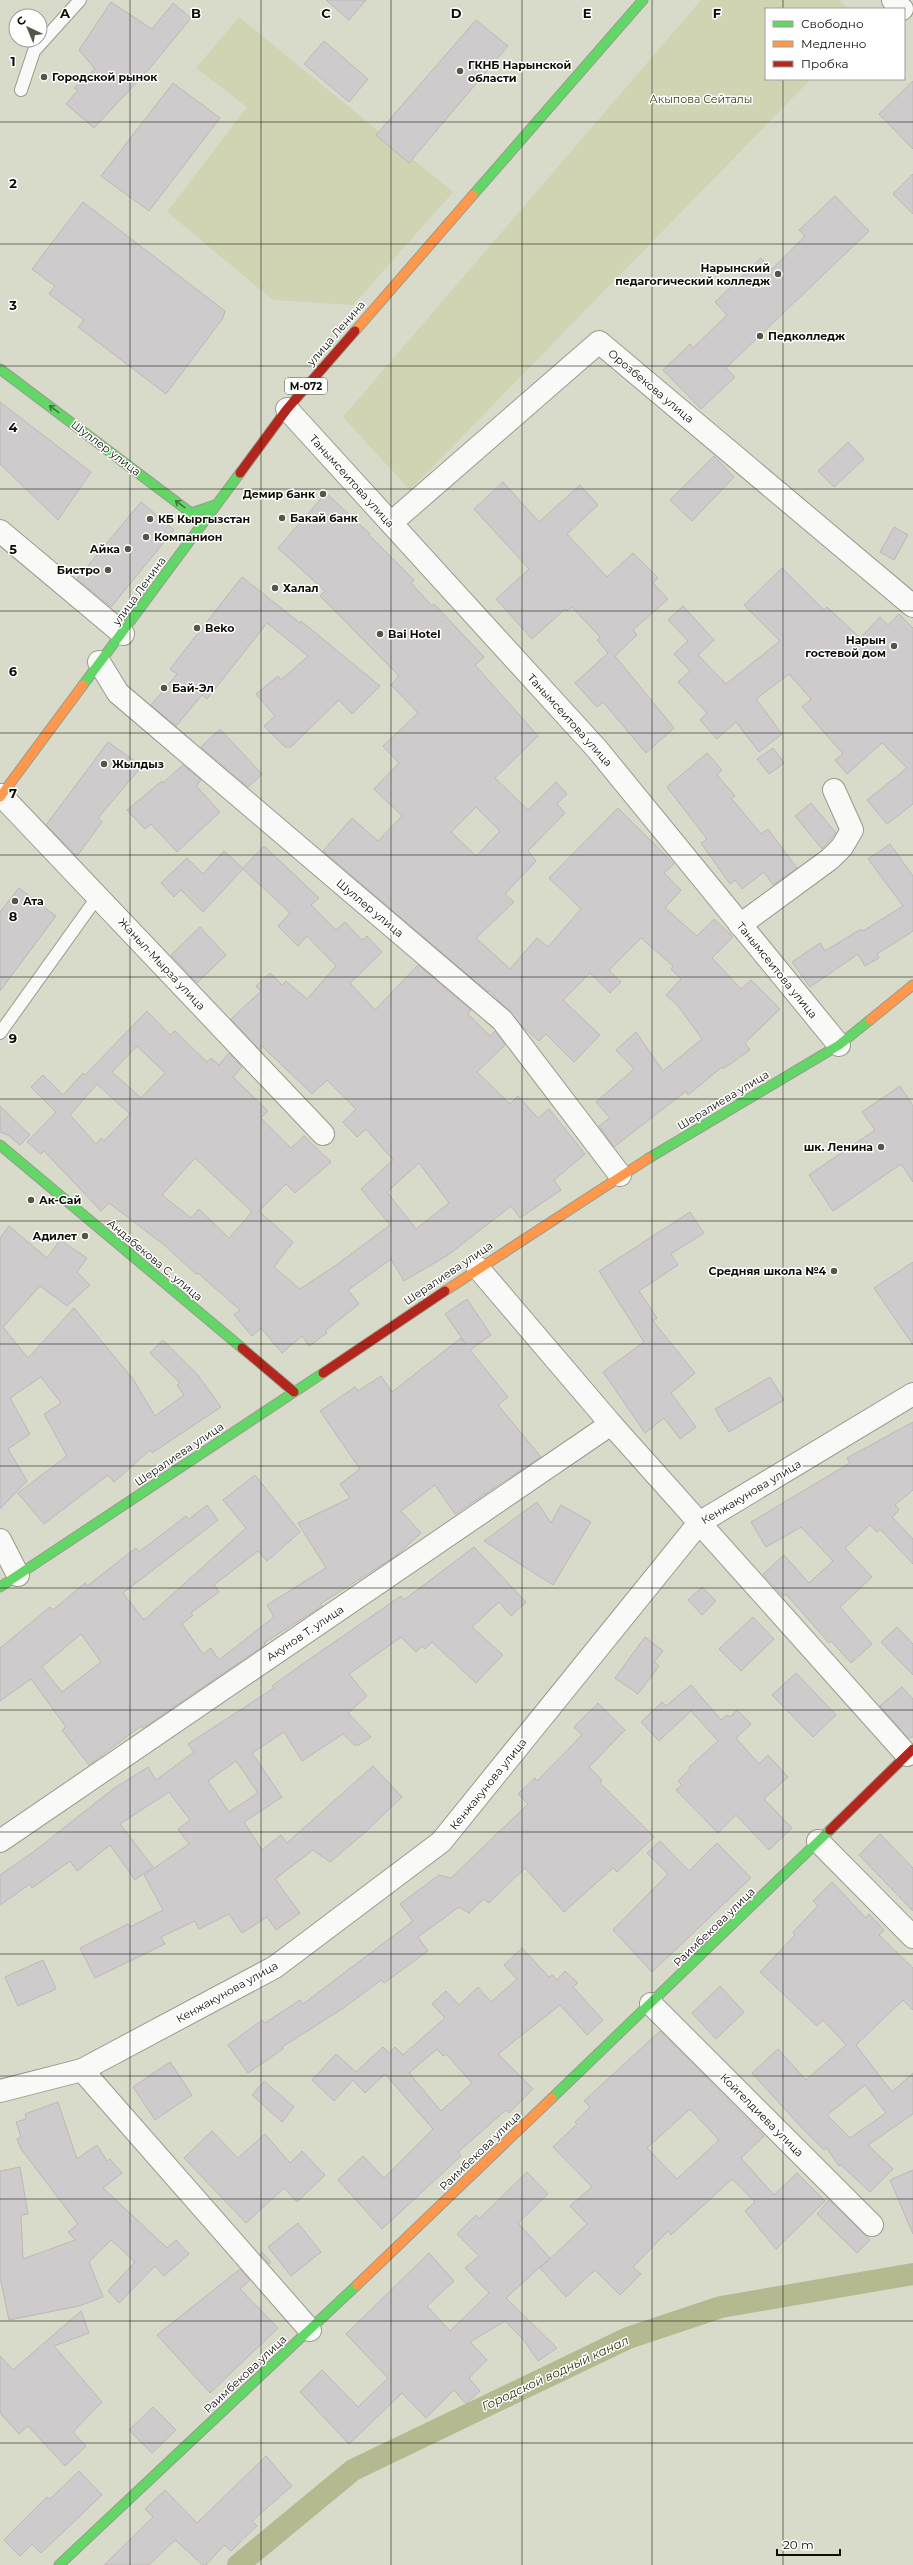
<svg xmlns="http://www.w3.org/2000/svg" width="913" height="2565" font-family="Montserrat,sans-serif">
<style>
.green{fill:#d0d4b2}
.lines{fill:none;stroke-linecap:round;stroke-linejoin:round}
.canal{stroke:#b4b990;stroke-width:22}
.building{fill:#cfcbcc;stroke:#bbb9b6;fill-rule:evenodd}
.lane-casing{stroke:#999b8c;stroke-width:14}
.street-casing{stroke:#999b8c;stroke-width:24}
.fast-casing{stroke:#999b8c;stroke-width:11}
.slow-casing{stroke:#999b8c;stroke-width:11}
.jam-casing{stroke:#999b8c;stroke-width:11}
.lane{stroke:#f9faf7;stroke-width:12}
.street{stroke:#f9faf7;stroke-width:22}
.fast{stroke:#63d668;stroke-width:9}
.slow{stroke:#ff974d;stroke-width:9}
.jam{stroke:#b3261e;stroke-width:9}
.oneway{stroke:#3c7c3b}
.grid{fill:none;stroke:#0d0e04;stroke-width:1;stroke-opacity:0.55}
.poi-dot{fill:#545649;stroke:#fff;stroke-width:1.5}
.labels{text-anchor:middle;dominant-baseline:central;stroke-width:3;stroke-linejoin:round;paint-order:stroke}
.shield{fill:#fff;stroke:#56564f;stroke-width:1}
.shield-label{font-size:10px;font-weight:bold;fill:#0d0e04}
.poi-label{font-size:11px;font-weight:bold;fill:#0d0e04;stroke:#fff;text-anchor:start}
.park-label{font-size:11px;fill:#363a11;stroke:#fff}
.street-label{font-size:11px;fill:#0d0e04;stroke:#fff}
.water-label{font-size:12px;font-style:italic;fill:#2e3107;stroke:#fff}
.grid-label{font-size:13px;text-anchor:middle;font-weight:bold;fill:#0d0e04;stroke:#fff;stroke-width:3;stroke-linejoin:round;paint-order:stroke}
</style>
<rect width="100%" height="100%" fill="#d8dbc9"/>
<g class="green">
<polygon points="701,0 839,0 849,9 766,9 766,79 811,79 410,490 343,417"/>
<polygon points="239,17 453,192 353,305 273,300 167,212 247,107 196,68"/>
</g>
<g class="lines">
<polyline class="canal" points="238,2565 353,2470 628,2338 721,2307 913,2274"/>
</g>
<g class="building">
<polygon points="326,0 366,0 349,20"/>
<polygon points="111,2 152,29 173,3 191,18 150,68 94,128 66,104 78,90 74,88 95,69 79,50"/>
<polygon points="476,20 508,46 409,163 376,135"/>
<polygon points="324,41 368,79 349,102 304,64"/>
<polygon points="913,81 913,149 879,114"/>
<polygon points="173,83 220,118 149,211 101,176"/>
<polygon points="913,174 913,214 893,194"/>
<polygon points="835,196 869,231 726,368 735,377 701,409 663,370 690,344 693,348 727,315 715,302 761,258 772,269 805,236 799,230"/>
<polygon points="83,202 225,311 223,318 166,394 78,327 84,320 49,294 55,286 32,269"/>
<polygon points="0,402 91,472 58,520 0,464"/>
<polygon points="848,442 864,459 834,487 818,471"/>
<polygon points="714,456 734,477 692,521 670,500"/>
<polygon points="503,482 539,522 580,485 598,505 567,534 607,577 633,553 658,578 653,583 668,599 633,630 637,635 615,656 674,728 646,753 603,702 597,707 575,683 608,653 597,640 600,637 572,607 567,611 565,609 532,639 496,599 529,569 474,509"/>
<path d="M326 493 370 534 369 535 414 580 411 583 432 606 434 604 484 657 475 665 538 736 495 778 528 810 556 782 567 794 557 804 565 813 528 851 536 861 505 894 514 902 476 938 510 969 537 938 548 947 581 909 549 878 618 808 674 864 664 873 681 890 665 908 697 936 714 919 733 937 712 958 741 989 751 980 780 1009 745 1043 750 1050 723 1069 722 1067 688 1095 686 1091 614 1147 599 1126 610 1118 596 1102 634 1069 616 1050 636 1032 663 1071 702 1039 678 1006 666 995 681 979 671 969 673 966 641 938 609 970 621 982 610 993 590 973 563 1000 600 1035 574 1062 546 1034 539 1041 523 1027 489 990 488 992 323 851 352 818 378 841 402 816 374 789 399 763 383 746 418 713 391 685 399 676 320 596 325 591 278 548ZM476 807 500 831 476 856 451 832Z"/>
<polygon points="141,502 174,530 111,607 77,579"/>
<polygon points="894,527 908,535 894,560 880,552"/>
<polygon points="782,568 824,610 827,607 860,638 880,617 888,625 899,614 913,628 913,804 887,824 867,800 907,768 882,743 847,774 835,760 843,754 802,707 811,699 789,674 756,699 782,734 759,752 736,722 717,739 700,720 707,713 678,682 690,671 674,654 688,641 668,620 683,606 714,640 698,655 726,684 780,641 744,605"/>
<polygon points="242,577 300,623 301,621 380,686 352,714 339,700 291,747 285,747 264,726 275,716 256,694 278,676 281,680 308,656 267,623 207,699 202,695 176,726 151,705 177,674 170,669"/>
<polygon points="220,729 262,774 248,787 201,747"/>
<polygon points="108,742 142,766 98,818 102,822 77,856 46,825"/>
<polygon points="773,748 784,763 769,774 757,759"/>
<polygon points="707,753 722,770 717,775 735,796 731,798 761,834 768,829 797,868 773,885 764,872 742,889 735,880 730,884 701,843 707,839 667,787"/>
<polygon points="183,765 201,780 196,786 220,812 177,852 151,824 145,829 127,810 162,781 163,783"/>
<polygon points="811,803 836,833 822,849 795,816"/>
<polygon points="890,844 913,876 913,931 877,954 879,958 865,966 858,954 810,987 792,962 820,943 825,951 861,929 863,931 903,906 868,859"/>
<path d="M264 846 319 898 311 905 336 930 345 922 362 940 367 936 382 952 350 983 375 1010 418 965 471 1010 468 1014 490 1036 495 1031 505 1045 477 1072 510 1104 518 1096 538 1118 549 1109 585 1154 554 1180 561 1190 520 1218 511 1206 448 1255 404 1281 391 1259 348 1290 359 1304 325 1331 327 1333 309 1346 302 1336 282 1353 261 1328 252 1336 234 1315 240 1310 198 1273 196 1274 163 1244 109 1203 101 1211 44 1151 41 1154 27 1142 56 1112 31 1087 43 1075 63 1095 83 1073 85 1075 147 1011 170 1035 175 1031 207 1062 211 1058 219 1065 229 1053 242 1067 233 1077 268 1111 261 1118 291 1148 304 1136 331 1162 295 1193 286 1184 259 1211 293 1242 274 1267 300 1289 335 1266 390 1225 361 1189 393 1160 366 1129 357 1137 343 1122 356 1109 327 1080 312 1094 262 1046 259 1049 231 1019 261 991 256 986 270 973 282 985 286 981 307 999 336 966 307 936 298 946 278 926 290 913 243 869 203 912 181 890 174 897 161 883 187 858 203 874 224 851 243 868ZM137 1046 165 1073 141 1098 112 1072ZM97 1084 130 1114 104 1141 101 1138 96 1144 70 1115ZM195 1158 252 1212 229 1238 199 1209 191 1218 162 1195ZM419 1163 449 1203 416 1229 387 1192Z"/>
<polygon points="19,888 56,916 0,991 0,912"/>
<polygon points="200,927 226,955 197,983 171,955"/>
<polygon points="900,1086 913,1106 913,1182 901,1164 833,1211 809,1175 875,1130 862,1112"/>
<polygon points="0,1106 30,1135 20,1145 8,1135 0,1132"/>
<polygon points="690,1212 704,1233 671,1254 678,1265 639,1291 657,1318 653,1321 695,1373 671,1393 696,1427 680,1439 664,1418 645,1433 603,1372 644,1342 599,1271"/>
<polygon points="9,1226 47,1258 60,1240 87,1258 77,1272 90,1285 67,1306 40,1286 3,1327 28,1358 74,1308 133,1379 155,1416 184,1395 177,1385 180,1383 150,1353 163,1340 197,1374 221,1407 152,1453 150,1450 114,1482 108,1475 44,1524 18,1493 67,1456 44,1414 61,1403 41,1377 10,1398 30,1434 8,1449 27,1481 0,1509 0,1238"/>
<polygon points="913,1262 913,1345 874,1288"/>
<path d="M467 1299 491 1335 470 1350 508 1397 498 1405 541 1457 455 1514 435 1485 401 1511 421 1533 396 1556 320 1604 322 1606 264 1643 266 1644 143 1728 141 1726 89 1765 62 1730 66 1727 31 1679 0 1701V1648L50 1607 53 1610 85 1583 87 1586 136 1548 139 1552 186 1516 189 1519 207 1505 218 1520 123 1593 144 1620 246 1528 223 1500 255 1475 300 1532 267 1561 258 1551 214 1585 219 1592 191 1613 193 1615 182 1624 203 1654 211 1648 219 1660 274 1617 267 1605 326 1568 298 1523 350 1498 340 1484 360 1469 320 1411 355 1387 358 1391 381 1376 392 1392 461 1338 466 1344 445 1314ZM81 1634 101 1662 62 1692 42 1667Z"/>
<polygon points="770,1377 784,1400 729,1432 715,1409"/>
<polygon points="913,1422 913,1490 895,1505 899,1510 892,1517 913,1539 913,1564 880,1529 877,1532 870,1525 845,1548 872,1577 840,1607 872,1644 851,1663 831,1641 829,1643 786,1594 783,1596 763,1574 784,1555 809,1583 833,1561 801,1527 766,1547 751,1522 850,1463 847,1458"/>
<polygon points="537,1502 551,1523 561,1505 591,1522 553,1585 484,1541"/>
<path d="M474 1547 526 1602 511 1616 499 1602 472 1627 503 1655 476 1683 432 1642 425 1649 422 1646 416 1652 401 1637 349 1674 367 1696 348 1713 371 1737 359 1745H354L343 1734 302 1761 284 1732 252 1753 282 1797 244 1822 262 1850 281 1835 287 1843 373 1766 402 1797 362 1835 330 1862 313 1850 275 1879 300 1913 276 1930 267 1917 242 1933 229 1914 199 1929 195 1921 161 1937 165 1944 95 1978 80 1948 128 1924 130 1927 163 1910 144 1875 189 1844 178 1829 190 1820 169 1792 120 1824 153 1867 135 1880 110 1845 77 1871 70 1861 32 1888 30 1884 0 1905V1875L36 1850 113 1789 148 1767 156 1780 194 1752 188 1744 274 1688 272 1686 304 1663 401 1596 404 1600ZM236 1761 258 1793 229 1812 208 1781Z"/>
<polygon points="702,1587 716,1601 702,1615 688,1600"/>
<polygon points="753,1617 774,1639 741,1671 719,1649"/>
<polygon points="897,1627 913,1644 913,1675 881,1642"/>
<polygon points="645,1637 663,1651 654,1662 659,1666 638,1694 615,1678"/>
<polygon points="796,1673 836,1715 813,1737 772,1695"/>
<polygon points="691,1685 721,1720 727,1715 730,1717 737,1710 751,1724 736,1738 759,1764 768,1755 788,1777 764,1799 792,1828 769,1850 736,1815 718,1833 676,1790 682,1785 678,1781 690,1769 689,1767 718,1741 691,1711 659,1741 641,1722 662,1702 666,1706"/>
<polygon points="902,1687 913,1699 913,1737 908,1738 880,1706"/>
<polygon points="598,1703 625,1730 589,1767 602,1780 600,1783 654,1837 617,1872 613,1868 564,1912 525,1868 489,1903 484,1899 469,1913 459,1907 418,1937 428,1951 384,1983 381,1980 342,2009 282,2047 283,2049 248,2073 228,2045 262,2020 265,2023 300,2000 303,2004 413,1921 400,1904 439,1875 451,1878 528,1804 518,1794 535,1778 537,1781 582,1735 574,1727"/>
<polygon points="880,1834 913,1868 913,1911 859,1855"/>
<polygon points="660,1841 689,1871 717,1843 751,1878 652,1972 613,1930 668,1874 647,1853"/>
<path d="M832 1882 866 1918 869 1914 884 1930 879 1935 913 1968V2010L903 2000 856 2045 892 2092 913 2073V2114L868 2145 893 2169 870 2192 841 2165 839 2166 826 2147 824 2150 802 2128 752 2073 778 2049 806 2080 846 2045 823 2020 817 2026 760 1972 795 1935 793 1932 818 1906 813 1901ZM865 2085 886 2113 850 2138 827 2115Z"/>
<path d="M522 1948 549 1977 552 1975 557 1980 565 1971 578 1983 573 1987 603 2020 587 2035 560 2005 498 2054 533 2089 509 2113 506 2110 458 2152 461 2156 382 2229 338 2180 363 2156 384 2178 433 2129 385 2074 365 2093 353 2080 334 2101 312 2080 336 2054 356 2072 383 2047 389 2053 395 2047 403 2055 445 2018 432 2004 446 1991 459 2005 478 1987 491 2002 517 1979 504 1965ZM437 2049 443 2056 446 2054 472 2083 441 2111 409 2073Z"/>
<polygon points="43,1960 56,1989 18,2006 5,1977"/>
<polygon points="720,1986 744,2012 716,2039 692,2013"/>
<path d="M660 2031 764 2136 741 2158 774 2195 797 2173 825 2201 776 2249 745 2211 755 2202 732 2179 671 2235 668 2231 633 2267 641 2274 620 2295 595 2270 566 2297 540 2268 587 2224 570 2206 592 2187 553 2147 577 2124 575 2122 590 2107 584 2101ZM690 2109 719 2140 677 2179 647 2148Z"/>
<polygon points="170,2062 192,2095 155,2120 133,2087"/>
<polygon points="264,2081 294,2107 282,2122 252,2095"/>
<polygon points="58,2102 77,2159 97,2145 107,2161 110,2159 122,2173 103,2188 167,2248 176,2240 189,2254 164,2276 155,2266 119,2303 108,2291 135,2262 111,2240 89,2262 103,2297 79,2306 9,2320 0,2277 0,2171 20,2167 28,2214 21,2215 23,2259 75,2240 68,2232 78,2224 21,2149 17,2139 21,2137 16,2122 26,2119 25,2114"/>
<polygon points="212,2131 238,2158 265,2134 290,2163 302,2151 325,2175 297,2202 284,2188 246,2223 184,2158"/>
<polygon points="913,2170 913,2234 890,2180"/>
<polygon points="527,2172 548,2194 518,2223 550,2258 506,2298 557,2348 538,2361 523,2339 505,2321 470,2342 487,2360 469,2378 480,2391 466,2404 454,2390 426,2418 402,2393 349,2444 300,2392 322,2370 358,2407 388,2378 346,2334 429,2253 454,2281 427,2306 450,2331 489,2293 465,2268 479,2256 457,2234 476,2215 479,2219"/>
<polygon points="829,2200 870,2240 857,2253 817,2214"/>
<polygon points="298,2223 321,2252 291,2276 268,2247"/>
<polygon points="262,2252 271,2262 269,2264 260,2254"/>
<polygon points="240,2269 250,2280 240,2289 278,2328 210,2393 157,2335"/>
<polygon points="81,2311 89,2333 54,2346 102,2402 73,2432 86,2446 65,2466 28,2426 19,2434 0,2413 0,2356 13,2370"/>
<polygon points="153,2407 176,2430 152,2453 129,2430"/>
<polygon points="266,2456 292,2486 252,2521 257,2526 231,2551 224,2545 206,2565 203,2565 175,2540 149,2565 104,2565 153,2517 145,2509 165,2490 197,2523"/>
<polygon points="79,2471 102,2495 41,2553 32,2544 20,2556 4,2540 47,2497 50,2499"/>
</g>
<g class="lines">
<defs>
<g id="lane">
<polyline points="21,90 34,51 80,0"/>
<polyline points="0,1033 98,896"/>
</g>
<g id="street">
<polyline points="893,0 902,9"/>
<polyline points="287,409 597,749 839,1045"/>
<polyline points="391,523 599,342 913,606"/>
<polyline points="0,531 123,634"/>
<polyline points="99,662 118,693 502,1020 620,1175"/>
<polyline points="1,795 323,1134"/>
<polyline points="740,925 830,859 842,847 852,830 834,790"/>
<polyline points="478,1268 611,1424 907,1755"/>
<polyline points="0,1540 18,1575"/>
<polyline points="0,1841 611,1424"/>
<polyline points="818,1841 913,1937"/>
<polyline points="651,2004 872,2225"/>
<polyline points="82,2070 310,2330"/>
<polyline points="0,2091 82,2070 275,1967 441,1842 699,1523 913,1394"/>
</g>
<g id="fast">
<polyline points="473,195 643,0"/>
<polyline points="0,369 191,513 215,505"/>
<polyline points="83,685 240,473"/>
<polyline points="0,1145 242,1348"/>
<polyline points="649,1158 839,1045 870,1020"/>
<polyline points="0,1587 323,1373"/>
<polyline points="552,2098 830,1830"/>
<polyline points="59,2565 357,2285"/>
</g>
<g id="slow">
<polyline points="355,331 473,195"/>
<polyline points="0,797 83,685"/>
<polyline points="870,1020 913,985"/>
<polyline points="445,1291 649,1158"/>
<polyline points="357,2285 552,2098"/>
</g>
<g id="jam">
<polyline points="240,473 287,409 355,331"/>
<polyline points="242,1348 294,1392"/>
<polyline points="323,1373 445,1291"/>
<polyline points="830,1830 913,1749"/>
</g>
</defs>
<use href="#lane" class="lane-casing"/>
<use href="#street" class="street-casing"/>
<use href="#fast" class="fast-casing"/>
<use href="#slow" class="slow-casing"/>
<use href="#jam" class="jam-casing"/>
<use href="#lane" class="lane"/>
<use href="#street" class="street"/>
<use href="#fast" class="fast"/>
<use href="#slow" class="slow"/>
<use href="#jam" class="jam"/>
</g>
<defs><path id="oneway-shaft" d="M-6 0H5M1.5-3L5.5 0L1.5 3" fill="none" stroke-width="1.6" stroke-linecap="round" stroke-linejoin="round"/></defs>
<g class="oneway">
<use href="#oneway-shaft" transform="translate(54 409) rotate(-143)"/>
<use href="#oneway-shaft" transform="translate(180 504) rotate(-143)"/>
</g>
<path class="grid" d="M130 0V2565M261 0V2565M391 0V2565M522 0V2565M652 0V2565M783 0V9M783 79V2565M0 122H913M0 244H913M0 366H913M0 489H913M0 611H913M0 733H913M0 855H913M0 977H913M0 1099H913M0 1221H913M0 1344H913M0 1466H913M0 1588H913M0 1710H913M0 1832H913M0 1954H913M0 2076H913M0 2199H913M0 2321H913M0 2443H913"/>
<g class="poi-dot">
<circle cx="460" cy="71" r="4"/>
<circle cx="44" cy="77" r="4"/>
<circle cx="778" cy="274" r="4"/>
<circle cx="760" cy="336" r="4"/>
<circle cx="323" cy="494" r="4"/>
<circle cx="282" cy="518" r="4"/>
<circle cx="150" cy="519" r="4"/>
<circle cx="146" cy="537" r="4"/>
<circle cx="128" cy="549" r="4"/>
<circle cx="108" cy="570" r="4"/>
<circle cx="275" cy="588" r="4"/>
<circle cx="197" cy="628" r="4"/>
<circle cx="380" cy="634" r="4"/>
<circle cx="894" cy="646" r="4"/>
<circle cx="164" cy="688" r="4"/>
<circle cx="104" cy="764" r="4"/>
<circle cx="15" cy="901" r="4"/>
<circle cx="881" cy="1147" r="4"/>
<circle cx="31" cy="1200" r="4"/>
<circle cx="85" cy="1236" r="4"/>
<circle cx="834" cy="1271" r="4"/>
</g>
<g class="labels">
<rect class="shield" x="285" y="378" width="42" height="16" rx="3"/>
<g class="shield-label">
<text x="306" y="386">М-072</text>
</g>
<g class="poi-label">
<text x="468" y="65">ГКНБ Нарынской<tspan x="468" dy="13">области</tspan></text>
<text x="52" y="77">Городской рынок</text>
<text x="770" y="268" text-anchor="end">Нарынский<tspan x="770" dy="13">педагогический колледж</tspan></text>
<text x="768" y="336">Педколледж</text>
<text x="315" y="494" text-anchor="end">Демир банк</text>
<text x="290" y="518">Бакай банк</text>
<text x="158" y="519">КБ Кыргызстан</text>
<text x="154" y="537">Компанион</text>
<text x="120" y="549" text-anchor="end">Айка</text>
<text x="100" y="570" text-anchor="end">Бистро</text>
<text x="283" y="588">Халал</text>
<text x="205" y="628">Beko</text>
<text x="388" y="634">Bai Hotel</text>
<text x="886" y="640" text-anchor="end">Нарын<tspan x="886" dy="13">гостевой дом</tspan></text>
<text x="172" y="688">Бай-Эл</text>
<text x="112" y="764">Жылдыз</text>
<text x="23" y="901">Ата</text>
<text x="873" y="1147" text-anchor="end">шк. Ленина</text>
<text x="39" y="1200">Ак-Сай</text>
<text x="77" y="1236" text-anchor="end">Адилет</text>
<text x="826" y="1271" text-anchor="end">Средняя школа №4</text>
</g>
<g class="park-label">
<text x="701" y="99">Акыпова Сейталы</text>
</g>
<g class="street-label">
<text transform="translate(336 333) rotate(-49)">улица Ленина</text>
<text transform="translate(651 386) rotate(40)">Орозбекова улица</text>
<text transform="translate(106 448) rotate(37)">Шуллер улица</text>
<text transform="translate(352 481) rotate(48)">Танымсеитова улица</text>
<text transform="translate(139 591) rotate(-54)">улица Ленина</text>
<text transform="translate(570 720) rotate(48)">Танымсеитова улица</text>
<text transform="translate(370 908) rotate(40)">Шуллер улица</text>
<text transform="translate(162 964) rotate(47)">Жаныл-Мырза улица</text>
<text transform="translate(777 970) rotate(51)">Танымсеитова улица</text>
<text transform="translate(723 1100) rotate(-31)">Шералиева улица</text>
<text transform="translate(155 1260) rotate(40)">Андабекова С. улица</text>
<text transform="translate(448 1273) rotate(-34)">Шералиева улица</text>
<text transform="translate(179 1454) rotate(-34)">Шералиева улица</text>
<text transform="translate(751 1492) rotate(-31)">Кенжакунова улица</text>
<text transform="translate(305 1633) rotate(-34)">Акунов Т. улица</text>
<text transform="translate(488 1784) rotate(-51)">Кенжакунова улица</text>
<text transform="translate(714 1927) rotate(-44)">Раимбекова улица</text>
<text transform="translate(227 1992) rotate(-29)">Кенжакунова улица</text>
<text transform="translate(762 2115) rotate(45)">Койгелдиева улица</text>
<text transform="translate(480 2151) rotate(-44)">Раимбекова улица</text>
<text transform="translate(245 2374) rotate(-43)">Раимбекова улица</text>
</g>
<g class="water-label">
<text transform="translate(555 2373) rotate(-25)">Городской водный канал</text>
</g>
</g>
<g class="grid-label">
<text x="65" y="18">A</text>
<text x="196" y="18">B</text>
<text x="326" y="18">C</text>
<text x="456" y="18">D</text>
<text x="587" y="18">E</text>
<text x="717" y="18">F</text>
<text x="13" y="66">1</text>
<text x="13" y="188">2</text>
<text x="13" y="310">3</text>
<text x="13" y="432">4</text>
<text x="13" y="554">5</text>
<text x="13" y="676">6</text>
<text x="13" y="798">7</text>
<text x="13" y="921">8</text>
<text x="13" y="1043">9</text>
</g>
<rect x="765" y="8" width="140" height="72" fill="#ffffff" stroke="#9e9f9b"/>
<rect x="773" y="21" width="20" height="6" fill="#63d668" stroke="#9e9f9b"/>
<text x="801" y="28" font-size="12" fill="#0d0e04">Свободно</text>
<rect x="773" y="41" width="20" height="6" fill="#ff974d" stroke="#9e9f9b"/>
<text x="801" y="48" font-size="12" fill="#0d0e04">Медленно</text>
<rect x="773" y="61" width="20" height="6" fill="#b3261e" stroke="#9e9f9b"/>
<text x="801" y="68" font-size="12" fill="#0d0e04">Пробка</text>
<g transform="translate(28 28) rotate(316)"><circle r="19" fill="#ffffff" stroke="#9e9f9b"/>
<path d="M0-3L7 15L0 10L-7 15Z" fill="#545649"/>
<text y="-6" font-size="11" font-weight="bold" text-anchor="middle" fill="#0d0e04">С</text>
</g>
<path d="M777 2549v6h63v-6" fill="none" stroke="#0d0e04" stroke-width="2"/>
<text x="783" y="2549" font-size="12" fill="#0d0e04" stroke="#ffffff" stroke-width="3" paint-order="stroke">20 m</text>
</svg>
